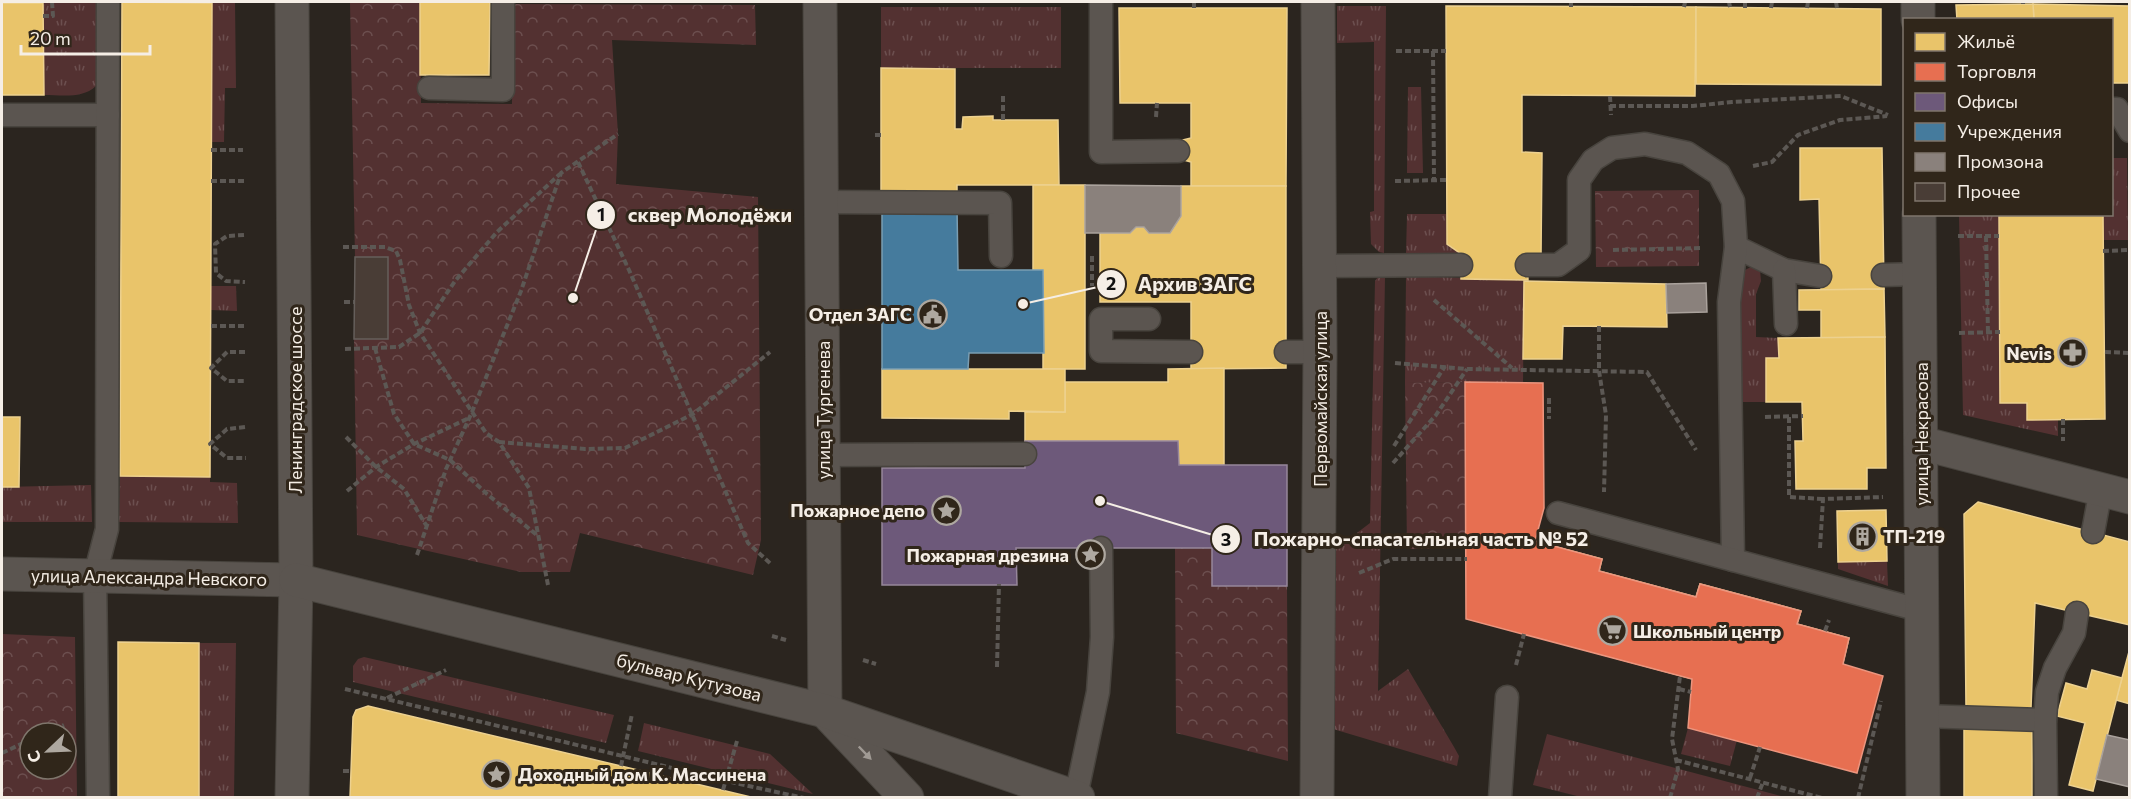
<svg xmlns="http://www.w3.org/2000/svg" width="2131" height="799" font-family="Commissioner,sans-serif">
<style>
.grass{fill:url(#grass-tufts)}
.park{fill:url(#park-crowns);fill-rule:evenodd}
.homes{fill:#e9c46a;stroke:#edd18f;stroke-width:1.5}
.shops{fill:#e76f51;stroke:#eb957e;stroke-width:1.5}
.offices{fill:#6d597a;stroke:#96869a;stroke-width:1.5}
.public{fill:#457b9d;stroke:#7a9eb3;stroke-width:1.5}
.industry{fill:#8a817c;stroke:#aaa29c;stroke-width:1.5}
.building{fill:#493d36;stroke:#655f5b;stroke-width:1.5}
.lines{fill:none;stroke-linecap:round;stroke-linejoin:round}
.lane-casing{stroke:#48443e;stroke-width:25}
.street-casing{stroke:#48443e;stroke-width:35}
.secondary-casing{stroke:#48443e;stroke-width:35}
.path{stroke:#5c5854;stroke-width:4;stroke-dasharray:6 3;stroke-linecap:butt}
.lane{stroke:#5b5550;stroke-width:22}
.street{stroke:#5b5550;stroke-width:33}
.secondary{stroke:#5b5550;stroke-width:33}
.oneway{fill:#a09a94}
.labels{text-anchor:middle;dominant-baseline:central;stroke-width:6;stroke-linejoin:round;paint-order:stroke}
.poi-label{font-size:18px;font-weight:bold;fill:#f5eee6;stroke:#30261a;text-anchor:end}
.street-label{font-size:18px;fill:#f5eee6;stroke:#30261a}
.leader{fill:none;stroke:#f5eee6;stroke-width:2}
.callout-dot{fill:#f5eee6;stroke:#30261a;stroke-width:2}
.mark-label{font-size:18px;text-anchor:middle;font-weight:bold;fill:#111}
.callout-label{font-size:20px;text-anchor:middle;font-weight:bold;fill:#f5eee6;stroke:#30261a;stroke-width:6;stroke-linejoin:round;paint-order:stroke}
</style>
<defs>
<pattern id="grass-tufts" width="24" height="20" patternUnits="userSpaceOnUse" patternTransform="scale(1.5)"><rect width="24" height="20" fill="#533131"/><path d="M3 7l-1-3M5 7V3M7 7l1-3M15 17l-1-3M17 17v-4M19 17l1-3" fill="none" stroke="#6c4f4f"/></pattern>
<pattern id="park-crowns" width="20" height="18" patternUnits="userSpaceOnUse" patternTransform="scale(1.5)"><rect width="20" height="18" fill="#533131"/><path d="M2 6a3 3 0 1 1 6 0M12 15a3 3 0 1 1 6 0" fill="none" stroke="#6c4f4f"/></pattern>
</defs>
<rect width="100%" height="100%" fill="#2b251f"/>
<g class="grass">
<path d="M96 2V86C82 99 62 95 44 95L43 3Z"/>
<polygon points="212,3 235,3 236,88 225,88 224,142 212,142"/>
<polygon points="1337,6 1386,6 1384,253 1379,252 1371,244 1370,212 1374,211 1374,42 1337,43"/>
<rect x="881" y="7" width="180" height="61"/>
<polygon points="1408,87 1421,87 1423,173 1407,173"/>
<polygon points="2112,158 2127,158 2128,240 2103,240 2103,215 2112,214"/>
<polygon points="1407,214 1446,214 1447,244 1461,254 1406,254"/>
<polygon points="1959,215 1999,215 2000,332 2027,403 2027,419 2058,419 2058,436 1963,415"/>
<polygon points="1753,266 1760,270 1761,281 1756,294 1756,337 1778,338 1779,358 1766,358 1766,402 1739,402 1740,280 1745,270"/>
<polygon points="1385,276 1378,691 1408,669 1454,747 1459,756 1457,766 1333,729 1336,549 1370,523 1375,281 1378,277"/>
<polygon points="1406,276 1524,280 1523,382 1405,383"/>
<polygon points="211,286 236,286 237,311 211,310"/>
<polygon points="120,476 210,477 210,482 237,483 238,523 119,522"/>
<polygon points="91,485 92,522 2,522 2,487"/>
<polygon points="1887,561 1888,586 1838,569 1838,562"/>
<polygon points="199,643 236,643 234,797 199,798"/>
<polygon points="364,657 614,715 606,743 353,682 353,666 358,659"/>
<polygon points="644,723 770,754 813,794 638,751"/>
<polygon points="1688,728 1737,740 1730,766 1681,754"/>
<polygon points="1547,734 1785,797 1581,797 1533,785"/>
</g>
<g class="park">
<polygon points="350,2 420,2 421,103 512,104 513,4 755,5 756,45 612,40 618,134 616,184 758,197 761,540 753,575 580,533 570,572 521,572 357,535 354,339 388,339 388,257 355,257"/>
<polygon points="1699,190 1699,266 1596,267 1595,191"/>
<polygon points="1465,382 1467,548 1407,549 1405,383"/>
<polygon points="1175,548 1212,548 1212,586 1287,586 1288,761 1176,733"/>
<path d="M2 634 75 637 77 797H2ZM30 733H66V769H30Z"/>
</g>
<g class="homes">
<polygon points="122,2 212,3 210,477 120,476"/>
<polygon points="420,2 490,2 489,75 420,75"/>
<polygon points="2,3 43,3 44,95 2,95"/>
<polygon points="2033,4 2130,6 2130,83 2112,83 2112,20 2034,20"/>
<polygon points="2033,4 2034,20 1957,20 1956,5"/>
<polygon points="1446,6 1696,7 1695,96 1522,95 1522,152 1542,153 1541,257 1527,257 1528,280 1461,279 1461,254 1447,244"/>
<polygon points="1696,7 1881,9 1881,85 1696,84"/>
<polygon points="1119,8 1287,8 1286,186 1191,186 1191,162 1184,160 1177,146 1183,140 1191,138 1191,103 1120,103"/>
<polygon points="881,68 955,69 955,129 962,129 963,117 993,116 993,120 1058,120 1059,185 957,185 957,195 881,195"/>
<polygon points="1800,148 1882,148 1884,289 1821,290 1819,199 1800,200"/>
<polygon points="1033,185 1085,185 1085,369 1043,369 1043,270 1033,270"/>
<polygon points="1181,186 1286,186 1286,368 1191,369 1191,302 1100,302 1100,233 1130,233 1136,227 1144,227 1149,233 1170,233 1181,216"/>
<polygon points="1999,214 2103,214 2105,419 2027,420 2027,403 2000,403"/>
<polygon points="1524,281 1666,284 1667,327 1563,326 1562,359 1523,359"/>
<polygon points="1884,289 1885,337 1821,338 1821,310 1799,310 1799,290"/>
<polygon points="1885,337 1886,468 1867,468 1867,489 1796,489 1795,441 1803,441 1802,402 1766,402 1766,358 1779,358 1778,338"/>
<polygon points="1224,368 1224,465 1179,465 1178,441 1025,441 1025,412 1065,412 1065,382 1168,382 1168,369"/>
<polygon points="882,369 1065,369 1065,412 1009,411 1009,419 882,418"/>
<polygon points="2,417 20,417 19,487 2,487"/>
<polygon points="1978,502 2130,542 2130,625 2035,603 2031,708 1966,707 1964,514"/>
<polygon points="1886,510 1887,561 1838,562 1837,511"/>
<polygon points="1493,530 1602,559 1599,571 1696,597 1700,584 1801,611 1797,624 1849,638 1830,716 1470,619"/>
<polygon points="118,642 199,643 199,798 118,798"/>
<polygon points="2130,648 2130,704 2116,700"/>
<polygon points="2092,670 2122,678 2093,791 2069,785 2085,723 2057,716 2066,683 2087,689"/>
<polygon points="368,706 621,766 755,798 350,798 353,717 356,710"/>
<polygon points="1964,722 2032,725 2032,798 1964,798"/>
</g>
<polygon class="shops" points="1465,382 1543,383 1544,508 1535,541 1602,559 1599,571 1696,597 1700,584 1801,611 1797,624 1849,638 1843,664 1883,676 1857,773 1688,728 1692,679 1466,619"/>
<polygon class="offices" points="1025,441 1178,441 1179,465 1287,465 1287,586 1212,586 1212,548 1016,548 1017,585 882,585 882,468 1025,468"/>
<polygon class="public" points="957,208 958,270 1043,270 1044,353 969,353 968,369 882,369 882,209"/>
<g class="industry">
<polygon points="1085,185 1181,186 1181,216 1170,233 1149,233 1144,227 1136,227 1130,233 1085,233"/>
<polygon points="1706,283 1707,312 1667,313 1666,284"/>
<polygon points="2107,735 2130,740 2130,787 2096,779"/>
</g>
<polygon class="building" points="355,257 388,257 388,339 354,339"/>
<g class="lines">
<defs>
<g id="lane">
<polyline points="1101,2 1101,152 1178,151"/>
<polyline points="429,88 503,90 503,2"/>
<polyline points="2112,109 2117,109 2130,131"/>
<polyline points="2,115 108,115"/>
<polyline points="821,202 1000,203 1001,256"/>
<polyline points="1736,247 1784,270 1820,276"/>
<polyline points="1527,265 1558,265 1579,250 1579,180 1593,160 1612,148 1645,144 1687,153 1719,174 1733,201 1736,247 1729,302 1733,560"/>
<polyline points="1320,266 1461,265"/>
<polyline points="1784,270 1786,324"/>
<polyline points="1883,275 1920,274"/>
<polyline points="1149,319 1101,319 1101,351 1191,352"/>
<polyline points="1286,352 1320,352"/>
<polyline points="823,455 1025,454"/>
<polyline points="1558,513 1923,611"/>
<polyline points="2093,532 2101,489"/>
<polyline points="1922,716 2045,720"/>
<polyline points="1076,796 1098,692 1102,637 1101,548"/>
<polyline points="98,798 95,575 107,529 108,2"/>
<polyline points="1500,798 1507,697"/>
<polyline points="2046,798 2045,720 2047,692 2055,668 2074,633 2077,613"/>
</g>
<g id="street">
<polyline points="820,2 825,711 907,798"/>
<polyline points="1918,2 1918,20"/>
<polyline points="1919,214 1923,798"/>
<polyline points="1921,443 2130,497"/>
<polyline points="2,574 296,580"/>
<polyline points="1317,798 1320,352 1318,2"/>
</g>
<g id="secondary">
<polyline points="292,2 296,580 292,798"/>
<polyline points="296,580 825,711 1078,798"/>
</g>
</defs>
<use href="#lane" class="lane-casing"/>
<use href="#street" class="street-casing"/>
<use href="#secondary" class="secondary-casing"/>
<g class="path">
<polyline points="1729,2 1730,7"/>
<polyline points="1836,2 1837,8"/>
<polyline points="2023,2 2023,4"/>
<polyline points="1571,7 1571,2"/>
<polyline points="1684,7 1685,2"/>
<polyline points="1194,8 1194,2"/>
<polyline points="1745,8 1745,2"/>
<polyline points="1771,8 1772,2"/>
<polyline points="1807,8 1808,2"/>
<polyline points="43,16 53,16 52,2"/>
<polyline points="1396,51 1446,51"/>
<polyline points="1433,51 1434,180"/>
<polyline points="1610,96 1611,115"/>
<polyline points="1610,106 1693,106 1732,102 1841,96 1888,115"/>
<polyline points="1156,117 1157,103"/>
<polyline points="1003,120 1003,93"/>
<polyline points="875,135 881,135"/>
<polyline points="211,150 243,150"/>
<polyline points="578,162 629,270 748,543 772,565"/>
<polyline points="1753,166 1772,162 1798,135 1840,120 1887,116"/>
<polyline points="211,181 244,181"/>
<polyline points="1395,181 1446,180"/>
<polyline points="244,235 227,236 215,244 216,273 226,281 245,282"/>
<polyline points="1958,236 1999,236"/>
<polyline points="1986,236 1988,333"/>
<polyline points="343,247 385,247 396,251 400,260 409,305 420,333 486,433 499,442 529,488 548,585"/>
<polyline points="1613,250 1702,248"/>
<polyline points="2103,251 2130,250"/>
<polyline points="1092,256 1092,286"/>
<polyline points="1434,300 1512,368"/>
<polyline points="344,302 354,302"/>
<polyline points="875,314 882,314"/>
<polyline points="211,326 245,326"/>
<polyline points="1599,326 1599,371 1606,415 1604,492"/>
<polyline points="1959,333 2000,332"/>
<polyline points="375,348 394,414 414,444 450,460 487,494 538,536"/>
<polyline points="345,349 399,347 420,333 455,281 497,232 560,174"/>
<polyline points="245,352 227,352 211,368 227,381 245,381"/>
<polyline points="2105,352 2130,353"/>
<polyline points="1395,363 1467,369 1647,372 1696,450"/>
<polyline points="1549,398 1549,419"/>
<polyline points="1765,417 1803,416"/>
<polyline points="1789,417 1789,497 1823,499"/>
<polyline points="2063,419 2063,441"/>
<polyline points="245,427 227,429 210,444 227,458 246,458"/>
<polyline points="346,437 376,467 404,489 426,525"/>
<polyline points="499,442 585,449 625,448 693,414 770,352"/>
<polyline points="1394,446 1445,366"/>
<polyline points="1393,463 1436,415 1467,369"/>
<polyline points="347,491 376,467 414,444 469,418"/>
<polyline points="1820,548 1823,499 1883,497"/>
<polyline points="417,555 446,469 472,412 521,291 561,173 618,134"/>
<polyline points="1359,573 1393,559 1467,559"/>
<polyline points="1825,631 1829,620"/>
<polyline points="772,636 786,640"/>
<polyline points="863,660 876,664"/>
<polyline points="1516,665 1524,634"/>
<polyline points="997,667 999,584"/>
<polyline points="345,689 726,781 804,798"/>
<polyline points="1679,689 1691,692"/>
<polyline points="387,698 446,670"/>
<polyline points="46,733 64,725"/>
<polyline points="2,753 30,740"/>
<polyline points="1676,760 1822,798"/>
<polyline points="621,766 632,714"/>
<polyline points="343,771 351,771"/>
<polyline points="1750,778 1760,747"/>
<polyline points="723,790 737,741"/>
<polyline points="1670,798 1678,769 1672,739 1680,676"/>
<polyline points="1757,798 1763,782"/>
<polyline points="1858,798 1881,701"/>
</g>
<use href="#lane" class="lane"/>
<use href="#street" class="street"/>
<use href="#secondary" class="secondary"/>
</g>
<defs><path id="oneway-solid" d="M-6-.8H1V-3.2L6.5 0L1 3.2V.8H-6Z" transform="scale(1.5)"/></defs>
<use class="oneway" href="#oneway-solid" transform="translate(865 753) rotate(46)"/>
<defs>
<symbol id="civic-ring" viewBox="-11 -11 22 22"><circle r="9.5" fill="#30261a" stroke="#aea8a0" stroke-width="1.5"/><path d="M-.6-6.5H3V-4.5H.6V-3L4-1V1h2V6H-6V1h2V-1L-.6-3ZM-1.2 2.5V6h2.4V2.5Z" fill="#aea8a0"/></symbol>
<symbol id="pharmacy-ring" viewBox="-11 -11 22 22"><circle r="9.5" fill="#30261a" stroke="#aea8a0" stroke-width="1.5"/><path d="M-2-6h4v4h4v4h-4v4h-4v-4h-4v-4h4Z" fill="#aea8a0"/></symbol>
<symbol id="sight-ring" viewBox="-11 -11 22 22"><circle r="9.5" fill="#30261a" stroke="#aea8a0" stroke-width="1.5"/><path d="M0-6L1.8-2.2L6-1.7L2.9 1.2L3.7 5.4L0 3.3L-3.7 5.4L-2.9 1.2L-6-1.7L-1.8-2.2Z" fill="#aea8a0"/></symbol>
<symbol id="building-ring" viewBox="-11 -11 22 22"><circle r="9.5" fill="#30261a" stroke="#aea8a0" stroke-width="1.5"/><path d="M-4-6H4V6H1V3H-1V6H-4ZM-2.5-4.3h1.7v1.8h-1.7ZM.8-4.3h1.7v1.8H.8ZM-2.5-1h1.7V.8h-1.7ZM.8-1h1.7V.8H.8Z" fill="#aea8a0"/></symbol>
<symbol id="supermarket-ring" viewBox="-11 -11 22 22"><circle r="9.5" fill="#30261a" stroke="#aea8a0" stroke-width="1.5"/><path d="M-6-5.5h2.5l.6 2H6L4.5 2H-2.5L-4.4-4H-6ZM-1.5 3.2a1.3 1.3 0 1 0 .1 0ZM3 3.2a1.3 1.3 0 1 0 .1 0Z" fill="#aea8a0"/></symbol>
</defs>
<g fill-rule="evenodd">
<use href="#civic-ring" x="916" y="298" width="33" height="33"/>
<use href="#pharmacy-ring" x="2056" y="336" width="33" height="33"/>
<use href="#sight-ring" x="930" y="494" width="33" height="33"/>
<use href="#building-ring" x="1846" y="520" width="33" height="33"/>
<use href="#sight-ring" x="1074" y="538" width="33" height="33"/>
<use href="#supermarket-ring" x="1596" y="614" width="33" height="33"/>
<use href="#sight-ring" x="480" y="758" width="33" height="33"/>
</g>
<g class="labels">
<g class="poi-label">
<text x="912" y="314">Отдел ЗАГС</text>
<text x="2052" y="353">Nevis</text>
<text x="925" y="510">Пожарное депо</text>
<text x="1883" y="536" text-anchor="start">ТП-219</text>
<text x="1069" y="555">Пожарная дрезина</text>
<text x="1633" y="631" text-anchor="start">Школьный центр</text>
<text x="518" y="774" text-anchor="start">Доходный дом К. Массинена</text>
</g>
<g class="street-label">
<text transform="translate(1320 399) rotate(-90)">Первомайская улица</text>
<text transform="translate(295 400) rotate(-90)">Ленинградское шоссе</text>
<text transform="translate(823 410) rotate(-90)">улица Тургенева</text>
<text transform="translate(1921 434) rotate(-90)">улица Некрасова</text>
<text transform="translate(149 577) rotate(1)">улица Александра Невского</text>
<text transform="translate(689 677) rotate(14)">бульвар Кутузова</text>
</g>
</g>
<path class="leader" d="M573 298L601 215M1023 304L1111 284M1100 501L1226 539"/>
<g class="callout-dot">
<circle cx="573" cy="298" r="6"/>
<circle cx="1023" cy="304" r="6"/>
<circle cx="1100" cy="501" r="6"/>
<circle cx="601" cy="215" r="15"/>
<circle cx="1111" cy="284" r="15"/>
<circle cx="1226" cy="539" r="15"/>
</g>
<g class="mark-label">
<text x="601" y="221">1</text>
<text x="1111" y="290">2</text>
<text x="1226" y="546">3</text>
</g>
<g class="callout-label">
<text x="710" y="222">сквер Молодёжи</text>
<text x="1195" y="291">Архив ЗАГС</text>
<text x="1421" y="546">Пожарно-спасательная часть № 52</text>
</g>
<rect width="2131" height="799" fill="none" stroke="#f5eee6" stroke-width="6"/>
<rect x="1903" y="18" width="210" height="198" fill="#30261a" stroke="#7f766c" stroke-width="1.5"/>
<rect x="1915" y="33" width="30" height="18" fill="#e9c46a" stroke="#7f766c" stroke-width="1.5"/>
<text x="1957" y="48" font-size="18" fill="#f5eee6">Жильё</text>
<rect x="1915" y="63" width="30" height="18" fill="#e76f51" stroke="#7f766c" stroke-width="1.5"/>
<text x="1957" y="78" font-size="18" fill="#f5eee6">Торговля</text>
<rect x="1915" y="93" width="30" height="18" fill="#6d597a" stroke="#7f766c" stroke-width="1.5"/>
<text x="1957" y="108" font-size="18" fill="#f5eee6">Офисы</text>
<rect x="1915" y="123" width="30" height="18" fill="#457b9d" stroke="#7f766c" stroke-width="1.5"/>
<text x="1957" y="138" font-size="18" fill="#f5eee6">Учреждения</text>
<rect x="1915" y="153" width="30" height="18" fill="#8a817c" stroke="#7f766c" stroke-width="1.5"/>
<text x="1957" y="168" font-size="18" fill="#f5eee6">Промзона</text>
<rect x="1915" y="183" width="30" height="18" fill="#493d36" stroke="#7f766c" stroke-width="1.5"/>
<text x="1957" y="198" font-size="18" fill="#f5eee6">Прочее</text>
<g transform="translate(48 751) rotate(247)"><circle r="28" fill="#30261a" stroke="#7f766c" stroke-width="1.5"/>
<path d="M0-4.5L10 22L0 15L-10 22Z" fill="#aea8a0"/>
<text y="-9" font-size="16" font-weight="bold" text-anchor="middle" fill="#f5eee6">С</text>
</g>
<path d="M21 45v9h129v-9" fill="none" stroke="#f5eee6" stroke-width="3"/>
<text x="30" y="45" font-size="18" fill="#f5eee6" stroke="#30261a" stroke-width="4.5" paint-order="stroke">20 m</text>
</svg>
